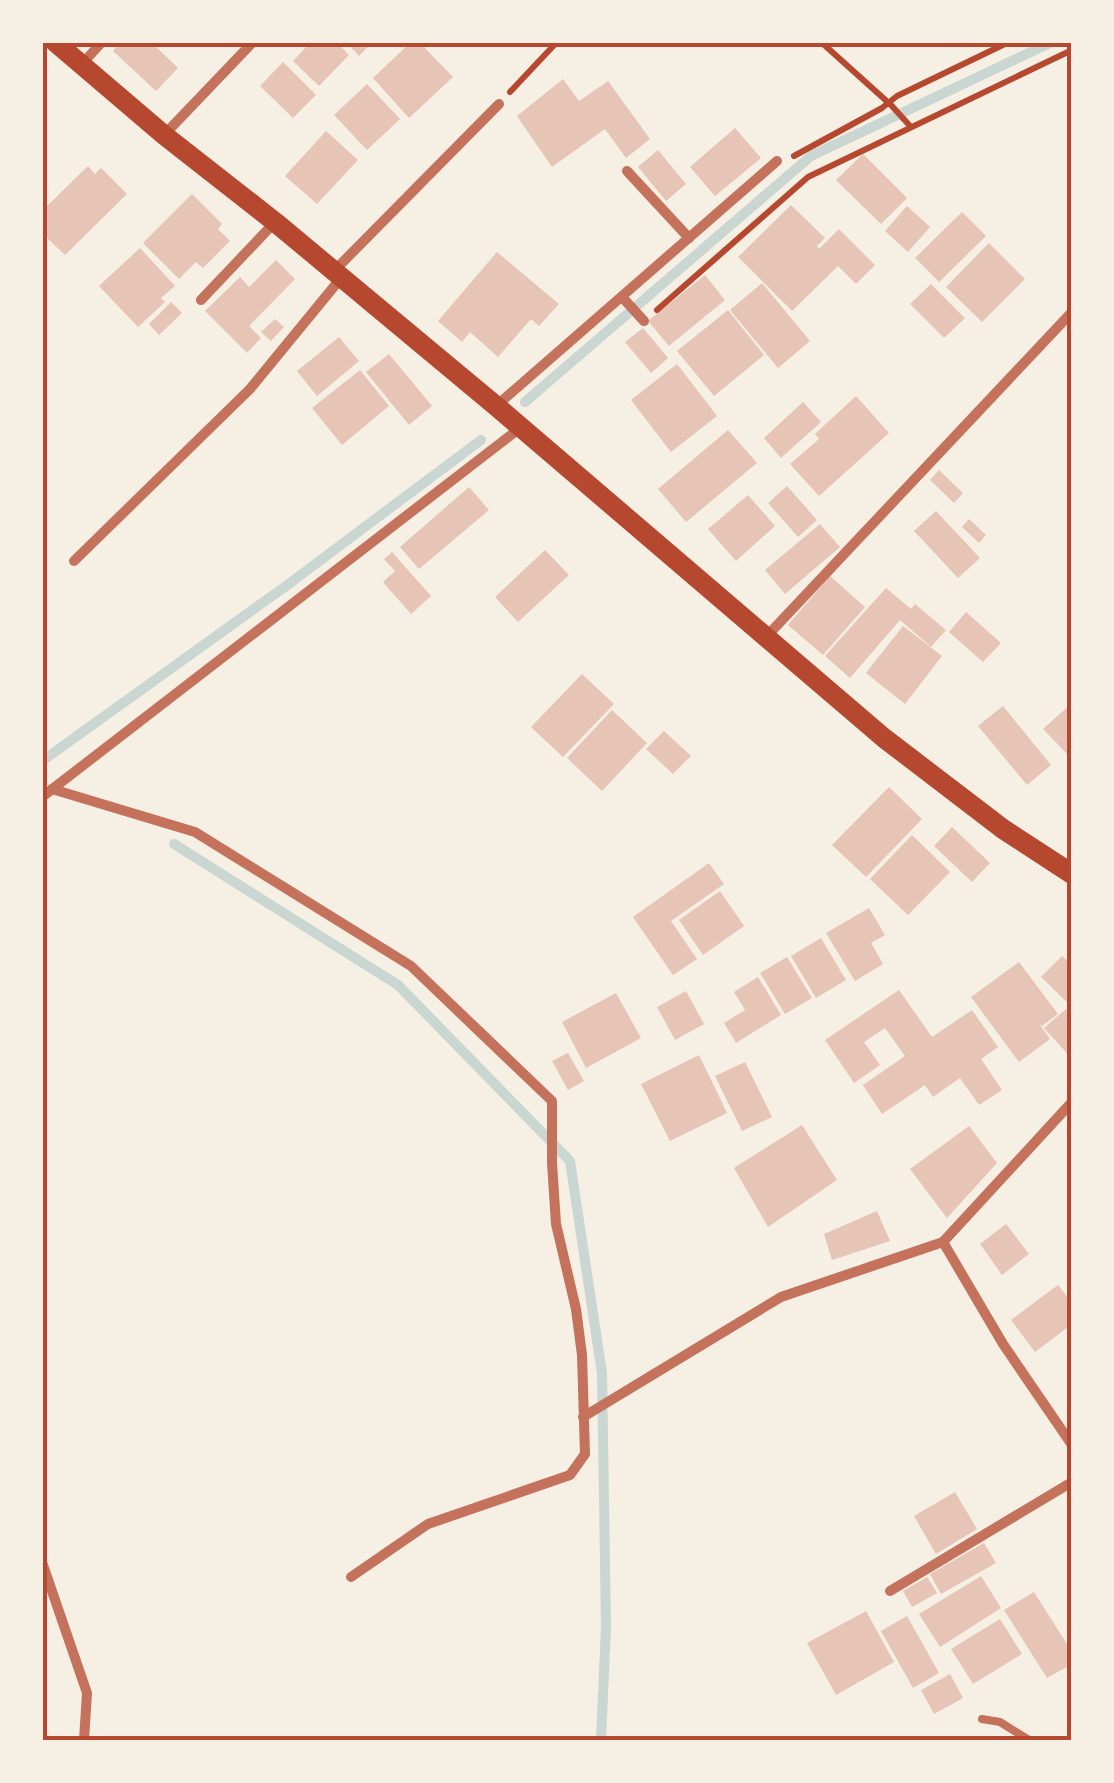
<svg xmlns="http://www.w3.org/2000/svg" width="1114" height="1783" font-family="Manrope,sans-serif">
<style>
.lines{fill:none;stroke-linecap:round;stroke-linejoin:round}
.stream{stroke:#c9d6d2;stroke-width:10}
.building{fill:#e6c5b7}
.path{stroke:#b5482f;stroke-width:6}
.service{stroke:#c5725c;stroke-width:8}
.minor{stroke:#c5725c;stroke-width:10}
.secondary{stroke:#b5482f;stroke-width:20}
.neatline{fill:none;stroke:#b5482f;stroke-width:4}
</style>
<rect width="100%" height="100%" fill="#f6efe4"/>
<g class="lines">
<g class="stream">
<polyline points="525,402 811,156 1052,42"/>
<polyline points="42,761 286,586 481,440"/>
<polyline points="174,844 398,985 570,1161 602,1373 606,1627 601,1740"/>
</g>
</g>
<g class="building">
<polygon points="121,42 151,42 178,68 156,91 113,51"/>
<polygon points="311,42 336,42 349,55 319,86 293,61"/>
<polygon points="346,42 373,42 359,56"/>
<polygon points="411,42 419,42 453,77 409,118 373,78"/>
<polygon points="283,62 316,95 293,118 260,86"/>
<polygon points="563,79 579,101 608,81 650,139 626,158 605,129 552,167 517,116"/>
<polygon points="367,84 400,119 367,150 334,115"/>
<polygon points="735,128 761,158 715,196 690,167"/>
<polygon points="326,131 358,160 317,204 285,176"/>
<polygon points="658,150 686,184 666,201 638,167"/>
<polygon points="863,154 907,198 881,224 836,180"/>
<polygon points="88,166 95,174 101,168 127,194 65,255 42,233 42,211"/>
<polygon points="192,194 222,224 218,229 230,241 203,268 196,262 179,279 143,243"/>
<polygon points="791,205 825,238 817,246 819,249 839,229 875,265 856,284 838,266 792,311 738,257"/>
<polygon points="907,206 930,227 908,252 885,231"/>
<polygon points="962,212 986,236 939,282 915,258"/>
<polygon points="989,243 1025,279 982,322 946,287"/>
<polygon points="140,248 175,286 161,298 165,302 138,327 99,286"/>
<polygon points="497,252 559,304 539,326 531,319 498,357 470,332 462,342 438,321"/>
<polygon points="276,260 295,279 249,326 261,338 247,353 205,311 240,277 249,287"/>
<polygon points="705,275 725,300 669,346 648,321"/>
<polygon points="762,283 810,341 778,368 730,310"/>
<polygon points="931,284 965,318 944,338 910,304"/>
<polygon points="171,302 182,313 159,335 149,324"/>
<polygon points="728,310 764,355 714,396 677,351"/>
<polygon points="275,319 284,327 271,341 261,332"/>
<polygon points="643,328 668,358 651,373 625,342"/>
<polygon points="339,337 359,361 317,396 297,371"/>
<polygon points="389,354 432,406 409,425 366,372"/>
<polygon points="677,364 717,416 671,452 631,400"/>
<polygon points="360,370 389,406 342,445 312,408"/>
<polygon points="856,396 889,433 819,496 790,464 819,439 815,434"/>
<polygon points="803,402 821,422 781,458 764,438"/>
<polygon points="728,430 757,463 686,522 658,489"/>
<polygon points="939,470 963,493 954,503 930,480"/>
<polygon points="787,486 817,520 798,537 768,503"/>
<polygon points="469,487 489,510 419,569 400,547"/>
<polygon points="748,495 775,526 736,561 708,529"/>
<polygon points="936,511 980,558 958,578 914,531"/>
<polygon points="969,519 986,535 979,543 962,527"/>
<polygon points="820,524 840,547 785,594 765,570"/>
<polygon points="545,550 569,575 518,622 495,597"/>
<polygon points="392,552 431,596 411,614 383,582 395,571 384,559"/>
<polygon points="830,576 865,607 823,655 788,625"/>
<polygon points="886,588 911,609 915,604 946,630 931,647 900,620 850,678 825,656"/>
<polygon points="966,612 1001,643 983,662 949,632"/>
<polygon points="903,626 942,656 905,704 866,673"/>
<polygon points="582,674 614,704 563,757 531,727"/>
<polygon points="1072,703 1072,759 1043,729"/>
<polygon points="1003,706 1051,765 1027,785 978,726"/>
<polygon points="612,710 647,743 602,791 567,758"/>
<polygon points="664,731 691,756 673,774 646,749"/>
<polygon points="889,787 922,819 866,877 832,845"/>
<polygon points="952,827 990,863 972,882 934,846"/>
<polygon points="912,835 950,872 908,915 870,879"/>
<polygon points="709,863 724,884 671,921 697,959 673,975 633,917"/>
<polygon points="720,891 744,926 703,955 679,920"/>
<polygon points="869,908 885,935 871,943 883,964 855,981 826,933"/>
<polygon points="821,938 846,980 816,998 791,956"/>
<polygon points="1062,956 1072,965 1072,1007 1041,977"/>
<polygon points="787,957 812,998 785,1014 760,973"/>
<polygon points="1019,962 1058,1014 1042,1026 1039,1023 1050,1039 1019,1062 971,997"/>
<polygon points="758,977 781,1015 736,1043 724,1023 745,1010 734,992"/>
<polygon points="899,990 932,1037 972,1010 998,1047 981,1059 1002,1090 979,1105 960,1078 933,1097 925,1085 882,1114 863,1085 905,1056 885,1028 864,1042 880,1065 854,1083 825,1040"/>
<polygon points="686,991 704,1024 675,1040 657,1007"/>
<polygon points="616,993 641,1038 586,1068 562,1022"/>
<polygon points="1066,1009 1072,1015 1072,1059 1044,1028"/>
<polygon points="568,1053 584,1081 568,1090 552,1061"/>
<polygon points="699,1055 727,1113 670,1141 641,1084"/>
<polygon points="745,1062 772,1117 742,1131 715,1076"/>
<polygon points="802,1125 837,1180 768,1227 734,1168"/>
<polygon points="969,1126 997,1163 947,1218 910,1169"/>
<polygon points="877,1211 890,1241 832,1260 824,1234"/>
<polygon points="1006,1224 1029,1254 1002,1275 980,1244"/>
<polygon points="1058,1285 1072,1303 1072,1324 1035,1352 1011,1320"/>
<polygon points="955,1492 977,1529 936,1554 914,1516"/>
<polygon points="984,1543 996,1563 941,1594 930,1574"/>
<polygon points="981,1576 1001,1608 940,1647 919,1614"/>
<polygon points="927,1577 937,1593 912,1607 903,1591"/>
<polygon points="1034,1592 1072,1652 1072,1664 1047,1678 1004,1610"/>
<polygon points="866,1611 894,1662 836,1695 807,1643"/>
<polygon points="907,1616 939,1673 913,1688 881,1631"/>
<polygon points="1000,1619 1022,1654 973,1684 951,1649"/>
<polygon points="950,1674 963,1698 934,1714 921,1690"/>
</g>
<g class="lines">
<g class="path">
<polyline points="821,42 891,105 910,126"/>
<polyline points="510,92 557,42"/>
<polyline points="794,156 882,108 897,96 1009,42"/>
<polyline points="657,310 808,177 1072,50"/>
</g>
<polyline class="service" points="982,1719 1000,1722 1029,1740"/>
<g class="minor">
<polyline points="81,65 102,42"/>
<polyline points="164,135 253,42"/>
<polyline points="627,171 689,238"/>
<polyline points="334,271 499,104"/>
<polyline points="622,297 644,321"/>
<polyline points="201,300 275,222"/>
<polyline points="496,406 777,161"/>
<polyline points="74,561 250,389 341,278"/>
<polyline points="766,637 1072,312"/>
<polyline points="52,789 195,832 411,966 552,1101 552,1163 556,1224 576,1309 582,1355 585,1454 570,1475 428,1524 351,1577"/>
<polyline points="42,797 520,428"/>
<polyline points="1072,1102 943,1242 1003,1344 1072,1445"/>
<polyline points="583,1417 781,1297 943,1242"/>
<polyline points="42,1562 87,1693 84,1740"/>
<polyline points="890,1591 1072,1482"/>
</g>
<polyline class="secondary" points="55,42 164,135 275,222 496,406 884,738 1003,829 1072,874"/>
</g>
<rect width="1114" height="1783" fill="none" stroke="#f6efe4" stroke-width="90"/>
<rect x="45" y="45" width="1024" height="1693" class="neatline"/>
</svg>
